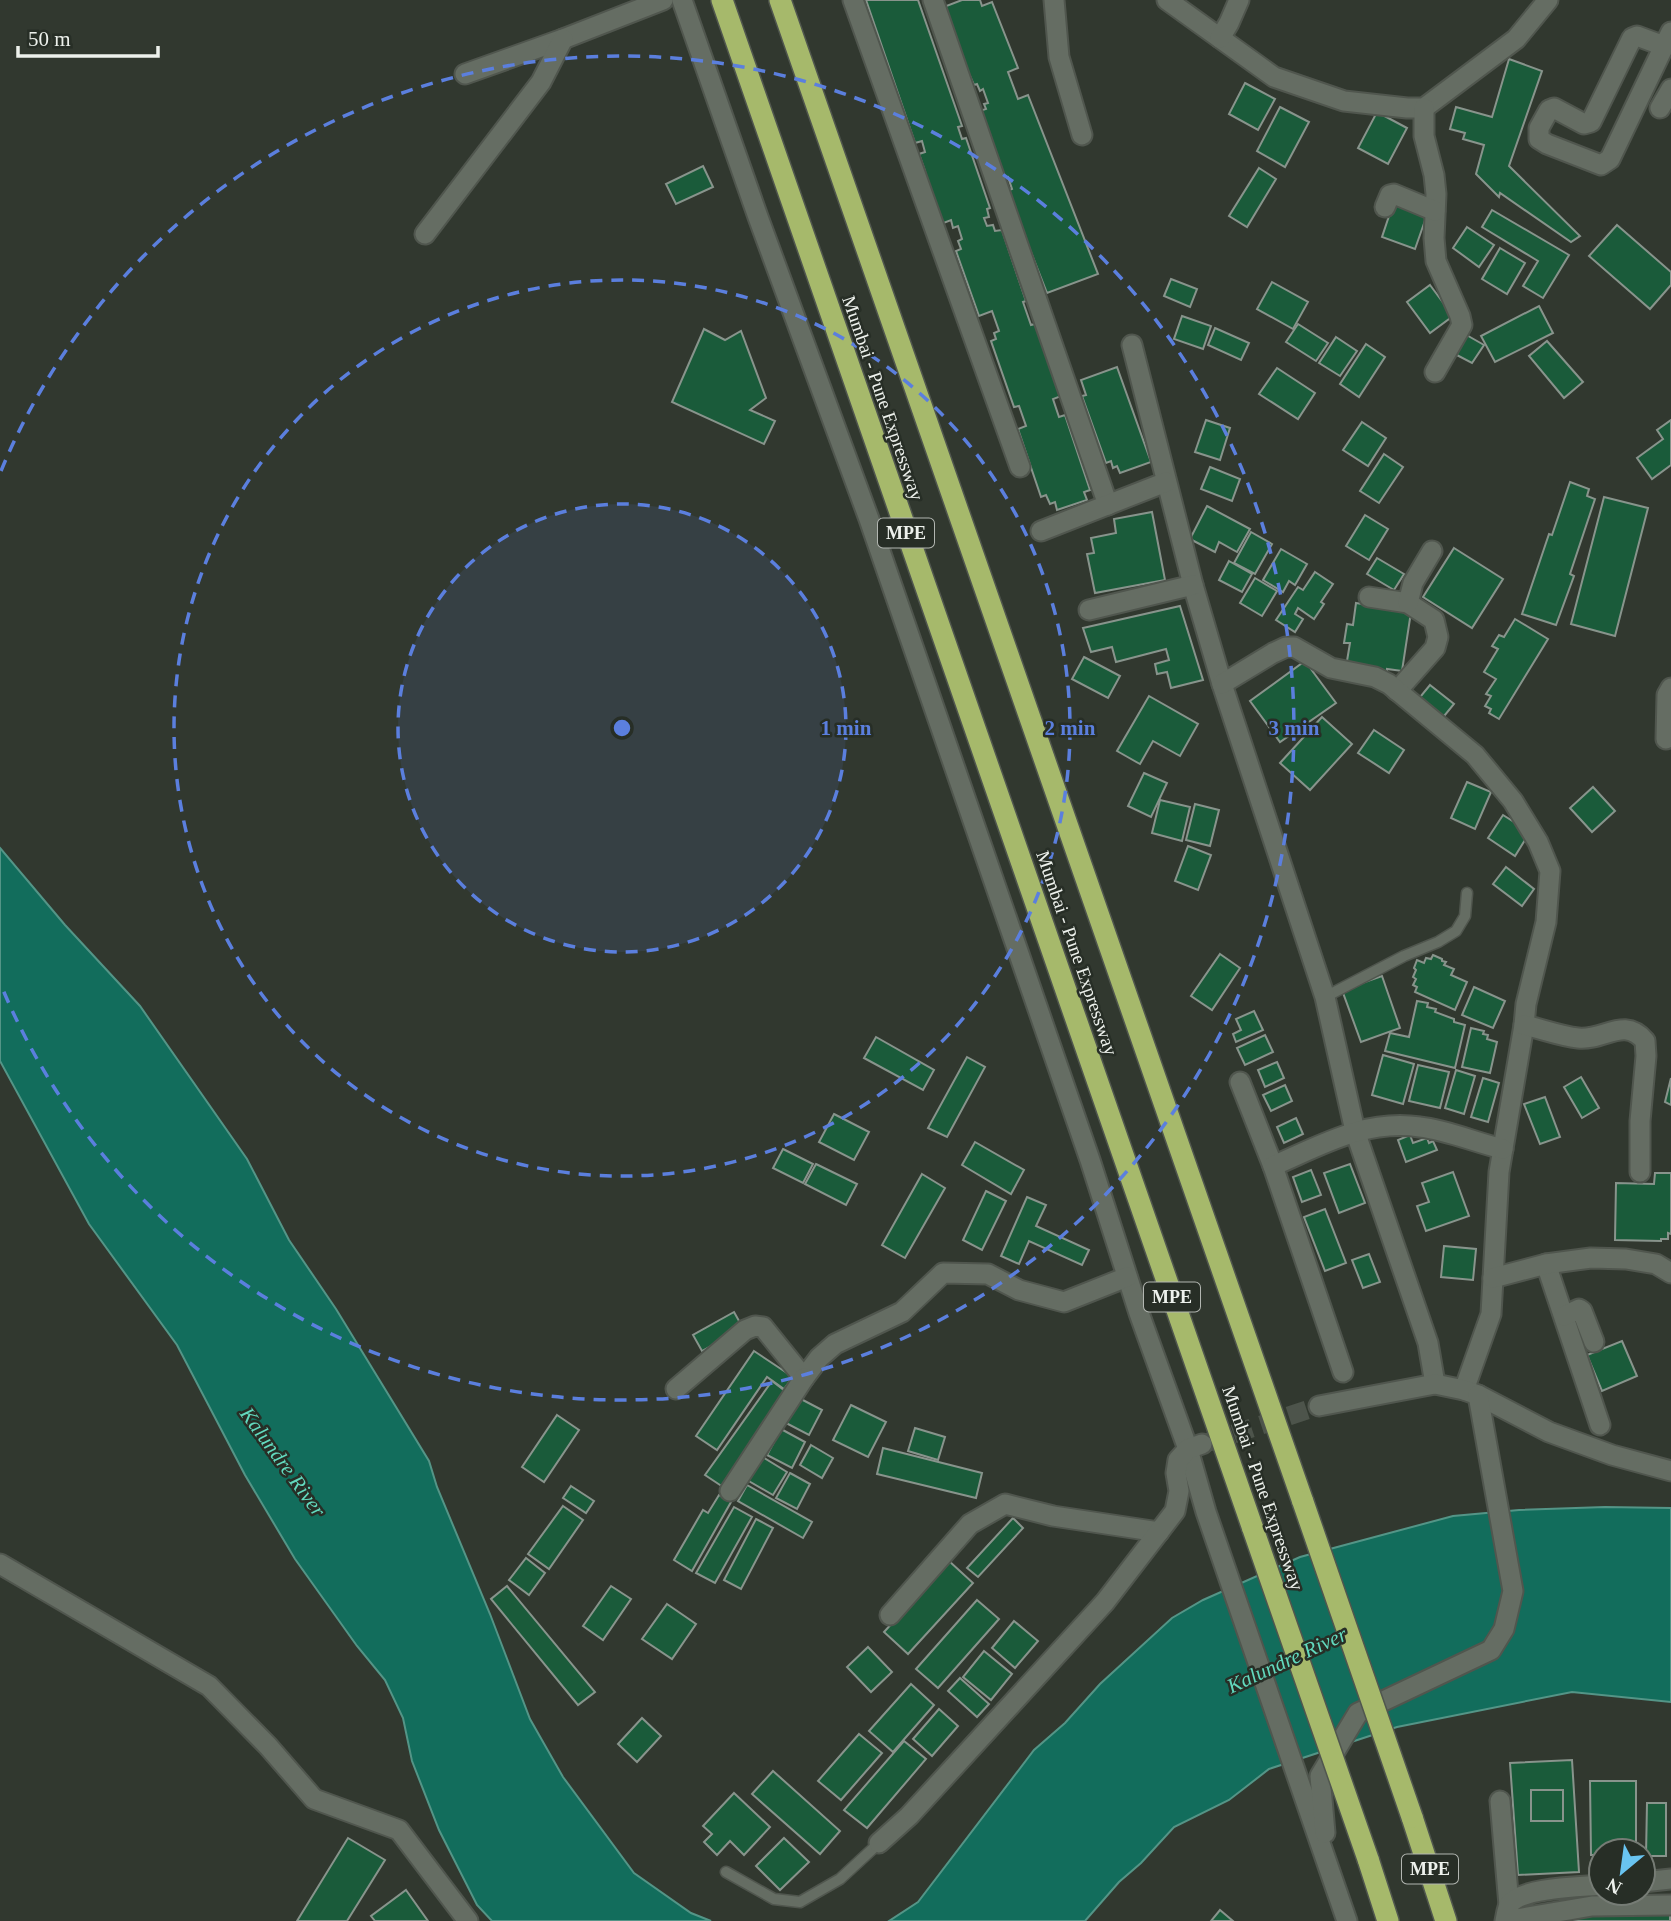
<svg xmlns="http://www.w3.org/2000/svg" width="1671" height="1921" font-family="'Times New Roman',serif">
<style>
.water{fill:#126d5c;stroke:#549587;stroke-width:2}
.building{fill:#1a5b3a;stroke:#88948c;stroke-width:2}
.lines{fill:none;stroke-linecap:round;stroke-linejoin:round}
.minor-tunnel{stroke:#4d544b;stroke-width:19;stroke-dasharray:19 10;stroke-linecap:butt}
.service-casing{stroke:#50564e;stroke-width:13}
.minor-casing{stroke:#50564e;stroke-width:23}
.motorway-casing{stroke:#50564e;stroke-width:24}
.service{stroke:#656d63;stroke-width:10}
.minor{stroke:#656d63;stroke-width:19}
.motorway{stroke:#a6b96b;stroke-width:21}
.motorway-bridge-casing{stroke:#50564e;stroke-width:24;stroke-linecap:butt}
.motorway-bridge{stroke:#a6b96b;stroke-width:21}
.ring{fill:none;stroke:#5b7fde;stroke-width:3.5;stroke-dasharray:12 9}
.labels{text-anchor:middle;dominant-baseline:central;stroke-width:5;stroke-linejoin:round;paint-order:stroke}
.shield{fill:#272e26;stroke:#b2b6b1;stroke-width:2}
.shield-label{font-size:18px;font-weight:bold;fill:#edf1ec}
.street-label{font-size:19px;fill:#edf1ec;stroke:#272e26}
.water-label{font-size:21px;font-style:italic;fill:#62d9be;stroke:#272e26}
.centre{fill:#5b7fde;stroke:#272e26;stroke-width:3.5}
.ring-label{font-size:21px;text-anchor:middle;font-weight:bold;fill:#5b7fde;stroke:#272e26;stroke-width:5;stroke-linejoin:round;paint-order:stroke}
</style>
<rect width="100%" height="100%" fill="#31382f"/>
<g class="water">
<polygon points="0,848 65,925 140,1006 247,1159 289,1240 336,1309 429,1461 437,1487 490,1614 530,1719 563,1777 634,1873 691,1913 711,1921 492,1921 477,1905 439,1830 412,1761 403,1718 385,1680 357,1646 295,1559 245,1475 177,1345 89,1224 0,1061"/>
<polygon points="1605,1507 1671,1508 1671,1702 1572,1692 1397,1727 1269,1769 1229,1800 1174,1827 1141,1863 1119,1882 1085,1921 889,1921 918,1902 1034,1750 1065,1723 1100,1684 1172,1618 1203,1600 1300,1557 1453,1516 1519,1510"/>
</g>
<g class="building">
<polygon points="866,0 918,0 962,126 958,127 962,139 966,138 990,208 987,209 989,217 984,218 987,226 993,225 995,231 1002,230 1026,301 1023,302 1031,325 1039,323 1064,395 1053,399 1059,417 1065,415 1090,490 1084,492 1087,500 1057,510 1055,502 1050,504 1046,495 1041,497 1018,429 1026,426 1019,406 1014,407 991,341 996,339 994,333 999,331 992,311 979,316 956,251 961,249 958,241 962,239 958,226 953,228 951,220 941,224 923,172 925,171 919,154 925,152 922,141 915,143"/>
<polygon points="962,0 980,0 982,6 992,2 1018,68 1008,72 1018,99 1028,95 1098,274 1047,293 1007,191 1012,189 1008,177 1003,179 977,112 986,109 984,104 988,103 983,89 980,91 977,84 974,85 970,76 968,77 941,8"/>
<polygon points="1509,59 1542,71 1509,166 1580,236 1571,242 1500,193 1499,197 1476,174 1484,145 1463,139 1465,133 1450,129 1456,107 1492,117"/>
<polygon points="1245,83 1275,99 1258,130 1229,114"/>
<polygon points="1280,107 1309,122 1285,167 1257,151"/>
<polygon points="1377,112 1407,128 1388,164 1358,148"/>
<polygon points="703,166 713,187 676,204 666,184"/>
<polygon points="1259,168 1276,179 1247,227 1229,216"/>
<polygon points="1394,201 1428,212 1415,249 1382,237"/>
<polygon points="1492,210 1569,255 1543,298 1523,286 1538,261 1482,227"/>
<polygon points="1617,225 1671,272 1671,285 1650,309 1589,256"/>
<polygon points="1467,227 1494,245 1479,267 1453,248"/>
<polygon points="1500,248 1525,263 1507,294 1482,279"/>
<polygon points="1171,279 1197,289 1190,307 1164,296"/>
<polygon points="1272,282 1308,302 1293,329 1257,309"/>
<polygon points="1430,285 1453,316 1430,333 1407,302"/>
<polygon points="1539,306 1553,333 1495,362 1481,336"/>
<polygon points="1182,316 1211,326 1203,349 1174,339"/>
<polygon points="1298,324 1328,343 1316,361 1286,342"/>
<polygon points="1215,328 1249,343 1241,360 1208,345"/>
<polygon points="704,329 725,340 741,331 766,398 750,410 775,421 764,444 672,402"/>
<polygon points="1463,333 1484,345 1472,363 1451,352"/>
<polygon points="1336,337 1357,351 1340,376 1319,363"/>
<polygon points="1547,341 1583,382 1564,398 1529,356"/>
<polygon points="1366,344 1385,357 1359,397 1340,384"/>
<polygon points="1117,367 1151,462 1120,473 1117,466 1113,468 1111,461 1106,463 1082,396 1086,395 1081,380"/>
<polygon points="1277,368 1315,393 1298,419 1259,394"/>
<polygon points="1206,420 1230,428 1220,460 1195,452"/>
<polygon points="1671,420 1671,465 1652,479 1637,458 1663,439 1657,430"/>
<polygon points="1362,422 1386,438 1368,466 1343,450"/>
<polygon points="1384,454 1403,467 1379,503 1360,491"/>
<polygon points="1210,467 1240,479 1232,501 1201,489"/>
<polygon points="1570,482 1589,489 1587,496 1595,499 1570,574 1574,576 1556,625 1522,614 1549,534 1552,535"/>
<polygon points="1604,497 1648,508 1615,636 1571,624"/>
<polygon points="1207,506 1250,529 1237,552 1219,542 1215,552 1190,539"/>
<polygon points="1152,512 1165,580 1095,593 1087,554 1094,553 1091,538 1116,533 1114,519"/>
<polygon points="1365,515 1388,529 1369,560 1346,546"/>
<polygon points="1251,532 1272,544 1255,574 1234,563"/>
<polygon points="1454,548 1503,579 1472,628 1423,597"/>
<polygon points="1281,549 1307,564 1295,585 1289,581 1283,592 1263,580"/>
<polygon points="1377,558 1404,574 1394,590 1367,574"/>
<polygon points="1229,561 1252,574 1242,592 1219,580"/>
<polygon points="1315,572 1333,584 1321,602 1324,604 1314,619 1298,608 1295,614 1303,619 1295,632 1276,620 1298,587 1303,590"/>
<polygon points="1255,578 1277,591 1262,616 1240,603"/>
<polygon points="1356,603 1411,612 1402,671 1387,669 1387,673 1346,667 1350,643 1344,643 1347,624 1353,625"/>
<polygon points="1180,606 1203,680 1171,688 1167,672 1157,674 1155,664 1169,660 1166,649 1116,662 1112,647 1091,652 1083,628"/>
<polygon points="1515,619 1548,639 1499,719 1489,713 1491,709 1485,706 1491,696 1486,694 1496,679 1484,672 1498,649 1492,646 1499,635 1504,637"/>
<polygon points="1084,657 1120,676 1108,698 1072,679"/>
<polygon points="1305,661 1336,703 1280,742 1250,701"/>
<polygon points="1430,685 1454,704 1440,721 1416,702"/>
<polygon points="1149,696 1198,724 1180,756 1153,741 1140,764 1117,751"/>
<polygon points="1322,717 1352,744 1310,790 1280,763"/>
<polygon points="1374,730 1404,750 1389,773 1358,753"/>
<polygon points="1144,773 1167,783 1151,817 1128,806"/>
<polygon points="1467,782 1491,792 1475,829 1451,818"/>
<polygon points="1593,787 1615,811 1592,832 1570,808"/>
<polygon points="1160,800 1190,807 1182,841 1152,833"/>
<polygon points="1195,804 1219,810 1210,846 1186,840"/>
<polygon points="1503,815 1530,832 1515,856 1488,838"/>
<polygon points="1188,846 1211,855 1198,890 1175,881"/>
<polygon points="1506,867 1534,889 1522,906 1493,884"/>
<polygon points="1220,954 1240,968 1212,1010 1191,996"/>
<polygon points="1433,955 1442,959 1442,961 1446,962 1444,965 1454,969 1451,975 1467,982 1455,1010 1415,992 1417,987 1413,985 1416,979 1413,977 1416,970 1414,968 1417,960 1424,963 1426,958 1431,959"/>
<polygon points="1382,976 1400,1028 1361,1042 1342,990"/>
<polygon points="1474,987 1505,1001 1493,1028 1462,1015"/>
<polygon points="1417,1001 1428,1003 1427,1007 1436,1009 1435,1012 1454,1019 1454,1022 1465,1025 1455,1068 1385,1051 1390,1033 1409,1037"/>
<polygon points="1254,1011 1263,1030 1236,1042 1233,1034 1241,1030 1236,1019"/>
<polygon points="1471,1028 1484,1031 1483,1034 1488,1035 1487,1039 1497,1042 1490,1073 1462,1067"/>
<polygon points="1265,1035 1273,1052 1245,1065 1237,1048"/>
<polygon points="876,1037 934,1070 923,1090 864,1058"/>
<polygon points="1383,1055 1414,1064 1403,1104 1372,1095"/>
<polygon points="967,1057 985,1067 947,1137 928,1128"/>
<polygon points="1277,1062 1284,1078 1265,1087 1258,1070"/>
<polygon points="1418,1065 1449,1072 1440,1108 1409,1101"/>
<polygon points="1456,1070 1475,1076 1464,1114 1445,1108"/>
<polygon points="1581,1077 1599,1108 1582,1118 1564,1087"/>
<polygon points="1483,1078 1499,1083 1488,1122 1471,1117"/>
<polygon points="1671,1078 1671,1105 1665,1102"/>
<polygon points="1285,1085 1292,1101 1271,1111 1263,1095"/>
<polygon points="1545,1097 1560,1137 1540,1144 1524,1104"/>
<polygon points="834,1114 869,1132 854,1160 819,1142"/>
<polygon points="1296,1118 1303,1134 1284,1143 1277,1127"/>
<polygon points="1410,1135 1413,1143 1427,1138 1429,1143 1433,1141 1437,1150 1406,1162 1398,1140"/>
<polygon points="975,1142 1024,1170 1011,1194 962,1165"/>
<polygon points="783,1149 813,1164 803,1183 773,1168"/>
<polygon points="816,1164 857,1184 846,1205 805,1184"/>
<polygon points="1350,1164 1365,1203 1339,1213 1324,1173"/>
<polygon points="1311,1170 1321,1195 1302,1202 1293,1177"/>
<polygon points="1453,1172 1469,1216 1426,1231 1417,1206 1429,1202 1422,1183"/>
<polygon points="1655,1173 1671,1173 1671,1234 1668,1233 1668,1239 1661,1239 1661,1241 1615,1240 1616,1183 1654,1184"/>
<polygon points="922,1174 945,1188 905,1258 882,1245"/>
<polygon points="986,1191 1006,1201 982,1250 963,1240"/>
<polygon points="1027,1197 1046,1205 1036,1226 1089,1250 1082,1265 1029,1241 1019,1264 1001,1256"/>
<polygon points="1325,1209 1346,1263 1325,1271 1304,1217"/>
<polygon points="1444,1246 1476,1249 1473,1280 1441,1277"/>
<polygon points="1369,1254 1380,1282 1363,1288 1352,1260"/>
<polygon points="734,1312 743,1328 702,1351 693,1335"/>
<polygon points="1622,1341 1637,1376 1602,1391 1587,1355"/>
<polygon points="754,1351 793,1377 784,1389 767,1377 717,1450 696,1436"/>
<polygon points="772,1381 789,1394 723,1487 705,1475"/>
<polygon points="799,1398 822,1410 809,1435 786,1423"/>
<polygon points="851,1405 886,1422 868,1457 833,1440"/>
<polygon points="557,1415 579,1430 544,1482 522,1467"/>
<polygon points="915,1428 945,1437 938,1460 908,1451"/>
<polygon points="781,1429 805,1442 792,1468 767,1455"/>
<polygon points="811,1445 833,1458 822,1478 800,1465"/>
<polygon points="883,1448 982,1473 976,1498 877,1474"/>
<polygon points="761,1456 787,1472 773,1495 747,1480"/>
<polygon points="790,1473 810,1484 797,1509 776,1498"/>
<polygon points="747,1485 812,1522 803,1538 738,1501"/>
<polygon points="571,1486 594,1501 586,1513 563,1498"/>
<polygon points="719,1495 731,1502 692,1571 674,1560 703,1510 708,1513"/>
<polygon points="563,1506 583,1520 549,1569 528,1554"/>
<polygon points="734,1507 752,1517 715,1583 696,1573"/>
<polygon points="1013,1518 1023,1528 978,1577 967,1568"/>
<polygon points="756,1519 773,1528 741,1589 724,1580"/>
<polygon points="526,1558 545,1573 529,1595 509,1580"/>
<polygon points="949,1561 973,1583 908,1654 884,1632"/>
<polygon points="507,1586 595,1692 578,1705 491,1599"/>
<polygon points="611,1586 631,1599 603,1640 583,1626"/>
<polygon points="977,1600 999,1619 938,1688 916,1669"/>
<polygon points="667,1604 696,1624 672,1659 642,1639"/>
<polygon points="1014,1621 1038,1641 1015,1668 992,1648"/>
<polygon points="868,1647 892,1672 871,1692 847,1667"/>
<polygon points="984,1651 1012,1674 991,1700 963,1677"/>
<polygon points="960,1678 989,1704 977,1717 948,1691"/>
<polygon points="911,1684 934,1705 893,1752 869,1731"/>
<polygon points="939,1709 958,1726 932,1756 913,1739"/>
<polygon points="642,1718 661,1736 637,1762 618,1744"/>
<polygon points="859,1734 882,1753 841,1800 818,1781"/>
<polygon points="904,1741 926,1759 867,1828 844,1810"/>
<polygon points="1572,1760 1579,1872 1518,1875 1510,1763"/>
<polygon points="773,1771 840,1831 820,1854 752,1794"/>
<polygon points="1590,1781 1636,1781 1636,1851 1601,1851 1601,1855 1591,1855"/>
<rect x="1531" y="1790" width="32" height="31"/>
<polygon points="734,1793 770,1827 744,1855 730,1841 717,1855 704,1842 712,1834 703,1826"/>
<polygon points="1647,1803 1666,1803 1666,1856 1646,1856"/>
<polygon points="348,1838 385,1860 347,1921 297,1921"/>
<polygon points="784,1838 809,1862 780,1890 756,1866"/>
<polygon points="406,1890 428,1921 375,1921 371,1916"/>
<polygon points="1220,1910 1233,1921 1211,1921"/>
<polygon points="1670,1911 1670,1921 1561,1921 1585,1912"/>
</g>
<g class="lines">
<polyline class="minor-tunnel" points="1206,1443 1319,1406"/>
<defs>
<g id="service">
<polyline points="1325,997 1404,956 1438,942 1456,931 1465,916 1467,893"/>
<polyline points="726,1872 774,1899 800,1902 840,1879 879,1843"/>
</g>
<g id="minor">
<polyline points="682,0 758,217 869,519 1090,1160 1139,1313 1188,1449 1206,1512 1347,1921"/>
<polyline points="853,0 1020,467"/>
<polyline points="933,0 1108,505"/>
<polyline points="1054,0 1059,57 1082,135"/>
<polyline points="1167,0 1274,77 1344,101 1407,108 1424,108 1516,39 1548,0"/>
<polyline points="1220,38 1229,23 1239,0"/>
<polyline points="1664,46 1637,36 1632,38 1591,122 1584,124 1554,108 1549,110 1539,128 1539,139 1547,144 1601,165 1610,159 1664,46 1671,32"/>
<polyline points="465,74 563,39 663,0"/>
<polyline points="1424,108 1424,136 1434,175 1436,194 1434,238 1436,261 1460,316 1462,325 1435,372"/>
<polyline points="1660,108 1671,89"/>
<polyline points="1385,207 1390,195 1394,194 1435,211"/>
<polyline points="425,234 541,82 563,39"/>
<polyline points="1132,345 1193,585 1222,684 1325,997 1355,1131 1428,1343 1435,1384"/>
<polyline points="1041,531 1166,482"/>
<polyline points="1369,597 1408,603 1434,620 1438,637 1435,648 1397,691"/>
<polyline points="1408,603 1413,583 1432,551"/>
<polyline points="1089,610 1193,585"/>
<polyline points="1222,684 1273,653 1286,647 1294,647 1331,668 1375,677 1389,684 1475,755 1513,801 1538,842 1550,871 1546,922 1526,1004 1524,1025 1499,1172 1491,1314 1464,1390"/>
<polyline points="1666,739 1667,695 1671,688"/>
<path d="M1524 1025C1542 1029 1560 1036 1578 1038 1604 1041 1624 1016 1645 1041L1646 1056 1640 1121V1172"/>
<polyline points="1240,1082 1273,1166"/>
<polyline points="1546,1264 1600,1425"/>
<polyline points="1493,1278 1546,1264 1591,1258 1626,1259 1656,1264 1671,1273"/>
<polyline points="1564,1316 1579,1309 1582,1311 1594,1342"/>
<path d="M1343 1372 1273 1166C1322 1145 1365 1119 1420 1127 1447 1130 1477 1143 1503 1149"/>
<polyline points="676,1389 745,1330 755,1326 763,1327 804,1378 819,1358 835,1344 902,1312 943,1273 988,1274 1019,1290 1064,1302 1127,1277"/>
<polyline points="1319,1406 1435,1384 1464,1390 1478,1395 1549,1432 1612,1455 1671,1471"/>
<polyline points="730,1491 804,1378"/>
<polyline points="0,1564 209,1686 268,1746 314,1799 399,1830 468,1921"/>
<polyline points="890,1615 970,1524 1005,1504 1053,1516 1159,1532"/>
<polyline points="1500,1801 1509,1905"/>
<polyline points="1325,1833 1320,1776 1358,1713 1491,1650 1504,1629 1513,1591 1478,1395"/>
<polyline points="879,1843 909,1816 1105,1602 1175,1511 1179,1491 1176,1473 1178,1460 1188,1449 1202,1444"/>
<polyline points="1643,1882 1671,1879"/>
<path d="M1601 1885C1580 1887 1521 1887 1509 1905 1507 1908 1506 1917 1505 1921L1592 1906 1671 1905"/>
</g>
<g id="motorway">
<polyline points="722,0 1253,1529"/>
<polyline points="780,0 1303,1502"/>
<polyline points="1412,1817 1446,1921"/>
<polyline points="1368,1859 1388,1921"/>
</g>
</defs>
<use href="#service" class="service-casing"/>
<use href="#minor" class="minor-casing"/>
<use href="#motorway" class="motorway-casing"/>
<use href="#service" class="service"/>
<use href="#minor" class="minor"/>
<use href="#motorway" class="motorway"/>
<defs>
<g id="motorway-bridge">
<polyline points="1303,1502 1412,1817"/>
<polyline points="1253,1529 1368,1859"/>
</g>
</defs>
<use href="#motorway-bridge" class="motorway-bridge-casing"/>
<use href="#motorway-bridge" class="motorway-bridge"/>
</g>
<circle cx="622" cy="728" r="224" fill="#5b7fde" fill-opacity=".12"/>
<g class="ring">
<circle cx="622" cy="728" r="224"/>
<circle cx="622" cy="728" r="448"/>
<path d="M1 471A672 672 0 1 1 1 985"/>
</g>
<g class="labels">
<g class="shield">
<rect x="878" y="518.5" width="56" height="29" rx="5"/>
<rect x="1144" y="1282.5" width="56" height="29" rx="5"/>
<rect x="1402" y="1854.5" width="56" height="29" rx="5"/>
</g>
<g class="shield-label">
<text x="906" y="533">MPE</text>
<text x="1172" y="1297">MPE</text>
<text x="1430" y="1869">MPE</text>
</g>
<g class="street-label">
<text transform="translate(883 398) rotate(71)">Mumbai - Pune Expressway</text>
<text transform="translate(1077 953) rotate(71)">Mumbai - Pune Expressway</text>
<text transform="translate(1263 1488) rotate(71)">Mumbai - Pune Expressway</text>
</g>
<g class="water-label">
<text transform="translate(283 1462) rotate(54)">Kalundre River</text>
<text transform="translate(1287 1660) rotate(-25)">Kalundre River</text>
</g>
</g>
<circle cx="622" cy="728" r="10" class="centre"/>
<g class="ring-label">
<text x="846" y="735">1 min</text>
<text x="1070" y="735">2 min</text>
<text x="1294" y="735">3 min</text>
</g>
<g transform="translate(1622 1872) rotate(209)"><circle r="33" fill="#272e26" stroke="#767c75" stroke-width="2"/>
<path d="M0-5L12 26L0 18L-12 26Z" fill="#69c4f1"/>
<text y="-10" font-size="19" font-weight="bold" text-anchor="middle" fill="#edf1ec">N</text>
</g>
<path d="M18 46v10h140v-10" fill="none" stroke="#edf1ec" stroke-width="3.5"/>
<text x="28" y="46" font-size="21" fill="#edf1ec" stroke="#272e26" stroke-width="5" paint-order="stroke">50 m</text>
</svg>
